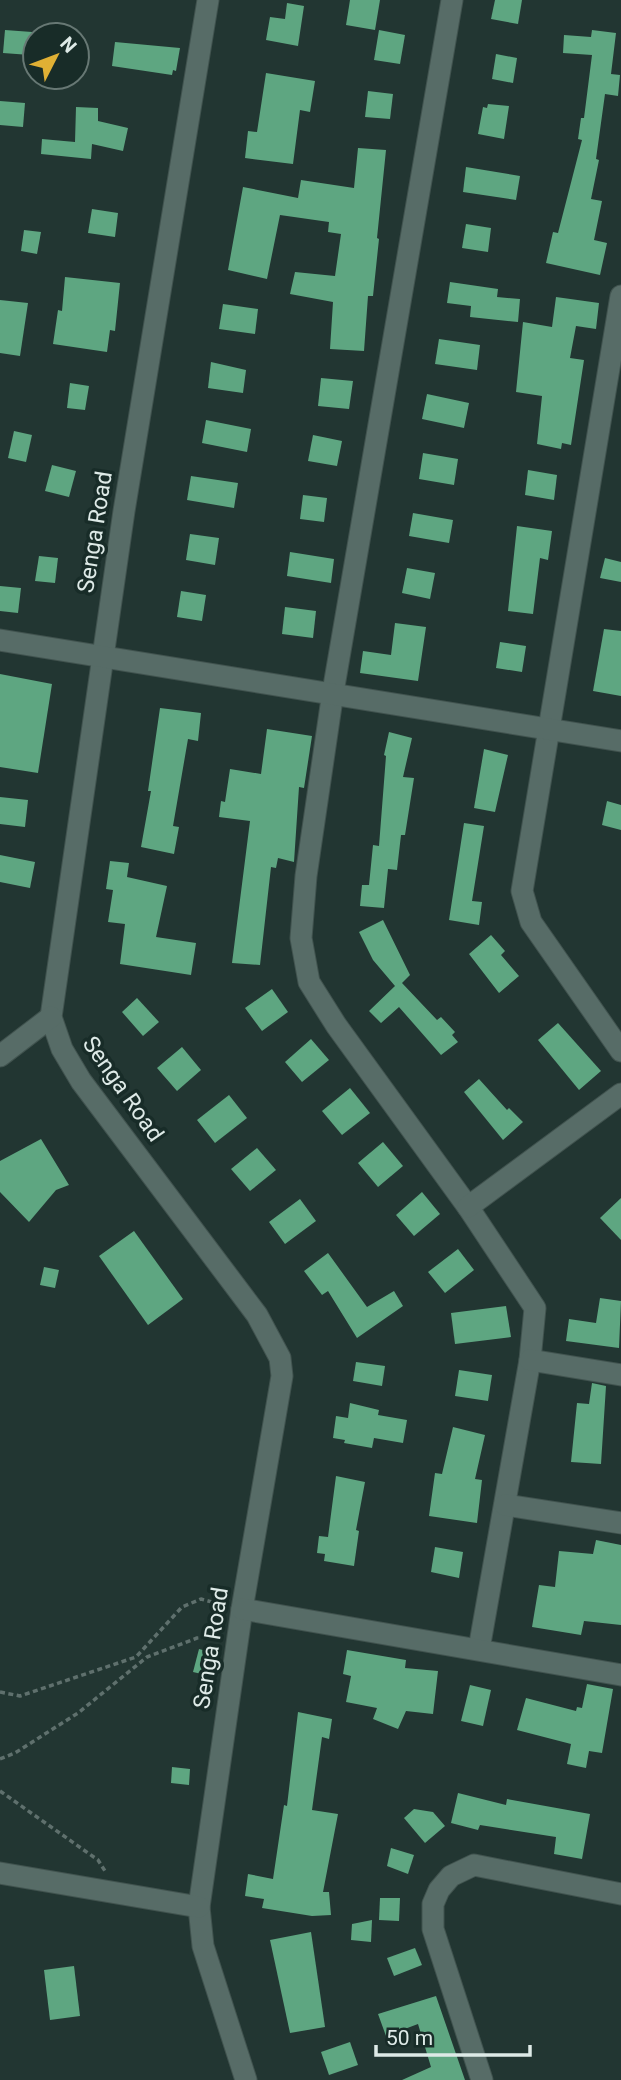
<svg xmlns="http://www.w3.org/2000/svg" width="621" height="2080" font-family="Roboto,sans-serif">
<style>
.building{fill:#5ea681}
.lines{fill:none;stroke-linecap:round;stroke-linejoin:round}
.street-casing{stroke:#41534f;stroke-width:23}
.path{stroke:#5f706d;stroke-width:3.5;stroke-dasharray:5 3.5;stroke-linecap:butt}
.street{stroke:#576c67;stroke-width:21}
.labels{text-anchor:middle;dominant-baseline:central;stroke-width:7;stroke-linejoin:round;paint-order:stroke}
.street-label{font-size:23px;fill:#deeae7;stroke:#182c28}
</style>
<rect width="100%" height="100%" fill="#223632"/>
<g class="building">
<polygon points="350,0 380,0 375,30 346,25"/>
<polygon points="495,0 522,0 518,24 491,19"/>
<polygon points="287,3 304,6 298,46 266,40 270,17 285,19"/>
<polygon points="5,30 32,32 30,55 3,53"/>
<polygon points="379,30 405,35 400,64 374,60"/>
<polygon points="592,30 616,33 611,74 620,75 618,96 605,94 596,159 599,160 591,199 602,201 594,240 607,243 600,275 546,263 553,232 558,233 582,140 578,139 581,118 584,118 592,55 563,53 564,35 591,37"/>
<polygon points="115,42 180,48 176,71 173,70 172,75 112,66"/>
<polygon points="496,54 517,58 513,83 492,79"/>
<polygon points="266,73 315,81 310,112 300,110 293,164 245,158 248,131 257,132"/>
<polygon points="368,91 393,94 390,119 365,117"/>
<polygon points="0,101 25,103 23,127 0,125"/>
<polygon points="488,104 509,106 504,139 478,134 483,107 487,108"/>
<polygon points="76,107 98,108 98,121 128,128 123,151 92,144 91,159 41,154 42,139 75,142"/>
<polygon points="358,148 386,150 377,238 379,239 373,296 368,296 364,351 330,349 333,302 290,294 295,272 335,276 341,234 328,232 329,222 280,215 267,279 228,270 243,187 298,198 301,180 354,188"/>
<polygon points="466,167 520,176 516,200 463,192"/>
<polygon points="92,209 118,213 115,237 88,233"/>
<polygon points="466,224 491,228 488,252 462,248"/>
<polygon points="24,230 41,232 37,254 21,251"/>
<polygon points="65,277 120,283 115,331 110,330 107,352 53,344 58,310 62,311"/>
<polygon points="450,282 498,289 497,297 520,299 518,322 470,317 471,306 447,303"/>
<polygon points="556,297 599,303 596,329 576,326 570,358 584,360 571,445 562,443 561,449 537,444 542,396 516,392 523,322 552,327"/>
<polygon points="0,300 28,303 20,356 0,353"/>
<polygon points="223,304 258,309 255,334 219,329"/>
<polygon points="439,339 480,345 477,370 435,364"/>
<polygon points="211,362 246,370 243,393 208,388"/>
<polygon points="321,378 353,381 349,409 318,406"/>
<polygon points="70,383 89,386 85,410 67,408"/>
<polygon points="427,394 469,403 464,428 422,419"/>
<polygon points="206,420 251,429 247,452 202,443"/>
<polygon points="14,431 32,435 26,462 8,458"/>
<polygon points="313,435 342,441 337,466 308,461"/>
<polygon points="423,453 458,459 454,485 419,479"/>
<polygon points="52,465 76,471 69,497 45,491"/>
<polygon points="528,470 557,475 554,500 525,495"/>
<polygon points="191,476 238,483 234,508 187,500"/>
<polygon points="303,495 327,498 324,522 300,519"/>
<polygon points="413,513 453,520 449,543 409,536"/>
<polygon points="517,526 552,531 548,560 540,558 533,614 508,611"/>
<polygon points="190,534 219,538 215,565 186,560"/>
<polygon points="290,552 334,559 331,583 287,576"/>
<polygon points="39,556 58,558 55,583 35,581"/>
<polygon points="605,558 621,562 621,582 600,578"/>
<polygon points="407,568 435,573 430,599 402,593"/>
<polygon points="0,586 21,588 18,613 0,611"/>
<polygon points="181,591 206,595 202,621 177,617"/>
<polygon points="285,607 316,611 313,638 282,634"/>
<polygon points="395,623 426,627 418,681 360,673 363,651 391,655"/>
<polygon points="604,629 621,631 621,696 593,691"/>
<polygon points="500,642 526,646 522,672 496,668"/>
<polygon points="0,674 52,684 38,773 0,767"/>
<polygon points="160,708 201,713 198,741 188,739 173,826 179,827 174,854 141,847 151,791 148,791"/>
<polygon points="267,729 312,736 304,788 299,787 294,862 278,858 276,868 271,867 260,965 232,963 250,821 219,817 221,801 225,802 230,769 261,774"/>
<polygon points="389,732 412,738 403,777 414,778 405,835 401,835 397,870 388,869 384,908 360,906 362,885 369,885 373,845 379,846 386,756 384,755"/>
<polygon points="484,749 508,755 495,812 474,808"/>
<polygon points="0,797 28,800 25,827 0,824"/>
<polygon points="607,801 621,805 621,830 602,825"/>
<polygon points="464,823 484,826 472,901 482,902 479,925 449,920"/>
<polygon points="0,855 35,862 30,888 0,882"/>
<polygon points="110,861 129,863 127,877 167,886 156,937 196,943 191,975 120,964 125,924 108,922 113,890 106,889"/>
<polygon points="383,920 410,975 402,983 437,1020 441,1017 455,1032 452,1035 458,1042 441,1055 399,1007 381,1023 369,1011 395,986 373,960 359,932"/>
<polygon points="491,935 505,951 501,955 519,976 499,993 469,954"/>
<polygon points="272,989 288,1012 262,1031 245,1008"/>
<polygon points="137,998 159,1022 143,1036 122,1012"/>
<polygon points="558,1023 601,1071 579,1090 538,1040"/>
<polygon points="311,1039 329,1060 302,1082 285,1062"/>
<polygon points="182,1047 201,1070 177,1091 157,1068"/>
<polygon points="479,1079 507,1110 509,1108 523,1122 503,1140 464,1092"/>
<polygon points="350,1088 370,1113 342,1135 322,1111"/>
<polygon points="229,1095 247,1118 215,1143 197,1120"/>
<polygon points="41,1139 69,1185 56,1190 29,1222 0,1192 0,1161"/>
<polygon points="383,1142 403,1166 378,1187 358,1163"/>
<polygon points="257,1148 276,1170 250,1191 231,1169"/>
<polygon points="422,1192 440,1214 414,1236 396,1215"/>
<polygon points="621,1198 621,1240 600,1218"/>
<polygon points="300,1199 316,1221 285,1244 269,1222"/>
<polygon points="134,1231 183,1299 148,1325 99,1256"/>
<polygon points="458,1249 474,1270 445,1293 428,1272"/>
<polygon points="328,1253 367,1307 394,1291 403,1306 357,1338 328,1291 322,1295 304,1271"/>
<polygon points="44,1267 59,1270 55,1288 40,1285"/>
<polygon points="600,1298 621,1301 619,1348 566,1341 569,1319 596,1323"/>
<polygon points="506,1306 511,1337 455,1344 451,1313"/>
<polygon points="356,1362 385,1366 382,1386 353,1381"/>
<polygon points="459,1370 492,1375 488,1401 455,1396"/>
<polygon points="592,1383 606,1386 601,1464 571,1462 577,1403 589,1404"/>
<polygon points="350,1403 379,1410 378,1415 407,1420 403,1443 374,1438 372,1448 344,1443 345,1440 333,1438 336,1416 348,1418"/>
<polygon points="453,1427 485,1435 475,1479 482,1480 477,1523 429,1516 435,1473 442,1474"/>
<polygon points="336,1476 365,1482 356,1530 359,1531 354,1566 324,1561 325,1554 317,1553 319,1536 328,1537"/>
<polygon points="596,1540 621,1545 621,1625 584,1621 581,1635 532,1627 539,1585 555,1587 559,1551 593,1554"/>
<polygon points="435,1547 463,1552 459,1578 431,1572"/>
<polygon points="199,1649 215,1653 210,1676 193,1672"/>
<polygon points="347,1650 406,1660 405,1668 438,1671 433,1714 406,1711 398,1729 373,1719 377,1708 346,1702 351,1676 343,1674"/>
<polygon points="587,1684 613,1689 602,1753 589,1751 586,1768 567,1764 571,1744 517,1730 526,1698 576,1711 577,1707 582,1708"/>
<polygon points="470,1685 491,1690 483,1726 461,1721"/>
<polygon points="298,1712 332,1719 329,1739 322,1737 312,1810 338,1814 323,1892 329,1892 331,1915 312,1916 262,1908 264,1899 245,1896 248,1874 273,1879 284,1805 287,1806"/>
<polygon points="172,1767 190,1769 189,1785 171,1783"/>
<polygon points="458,1793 506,1805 507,1799 590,1814 582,1859 554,1854 556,1837 480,1825 478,1830 451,1823"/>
<polygon points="414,1809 433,1812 445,1826 425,1843 404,1818"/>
<polygon points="391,1848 414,1855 408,1874 387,1866"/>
<polygon points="380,1898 400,1898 399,1921 379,1920"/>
<polygon points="372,1920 371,1942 351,1940 352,1924"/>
<polygon points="311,1932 325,2027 290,2033 270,1940"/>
<polygon points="415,1948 422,1965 394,1976 387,1958"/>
<polygon points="74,1966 80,2016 50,2020 44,1970"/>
<polygon points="436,1996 465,2080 402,2080 431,2067 418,2024 386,2036 378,2014"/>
<polygon points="350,2042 358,2065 329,2075 321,2052"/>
</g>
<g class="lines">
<defs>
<g id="street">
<polyline points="208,0 124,511 51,1017 62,1049 81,1081 257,1315 280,1358 282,1376 242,1609 199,1907 203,1946 246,2080"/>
<polyline points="452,0 333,692 306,876 301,938 309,982 336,1025 468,1207 535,1308 530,1360 479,1649"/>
<polyline points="621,296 522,891 531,922 621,1051"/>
<polyline points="0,640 621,741"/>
<polyline points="0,1056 51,1017"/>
<polyline points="468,1207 621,1094"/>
<polyline points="530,1360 621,1375"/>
<polyline points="505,1505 621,1523"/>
<polyline points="242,1609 621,1675"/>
<polyline points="0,1873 199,1907"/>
<polyline points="482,2080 433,1929 433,1904 439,1890 451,1876 474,1865 621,1894"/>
</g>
</defs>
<use href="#street" class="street-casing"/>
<g class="path">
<polyline points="0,1692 20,1696 136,1657 182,1607 201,1599 223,1605"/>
<polyline points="0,1759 15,1753 78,1713 147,1657 197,1638 219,1636"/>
<polyline points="0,1791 98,1860 105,1871"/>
</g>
<use href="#street" class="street"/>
</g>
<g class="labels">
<g class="street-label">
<text transform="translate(95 532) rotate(-81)">Senga Road</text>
<text transform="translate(123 1089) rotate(55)">Senga Road</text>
<text transform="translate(211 1648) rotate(-81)">Senga Road</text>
</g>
</g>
<g transform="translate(56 56) rotate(48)"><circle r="33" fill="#182c28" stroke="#677874" stroke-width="2"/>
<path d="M0-5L12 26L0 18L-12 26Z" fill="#e0b034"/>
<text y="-10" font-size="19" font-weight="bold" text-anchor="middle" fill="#deeae7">N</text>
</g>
<path d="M376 2045v10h154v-10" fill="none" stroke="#deeae7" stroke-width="3.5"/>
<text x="386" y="2045" font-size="21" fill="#deeae7" stroke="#182c28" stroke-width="5" paint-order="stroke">50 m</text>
</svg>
